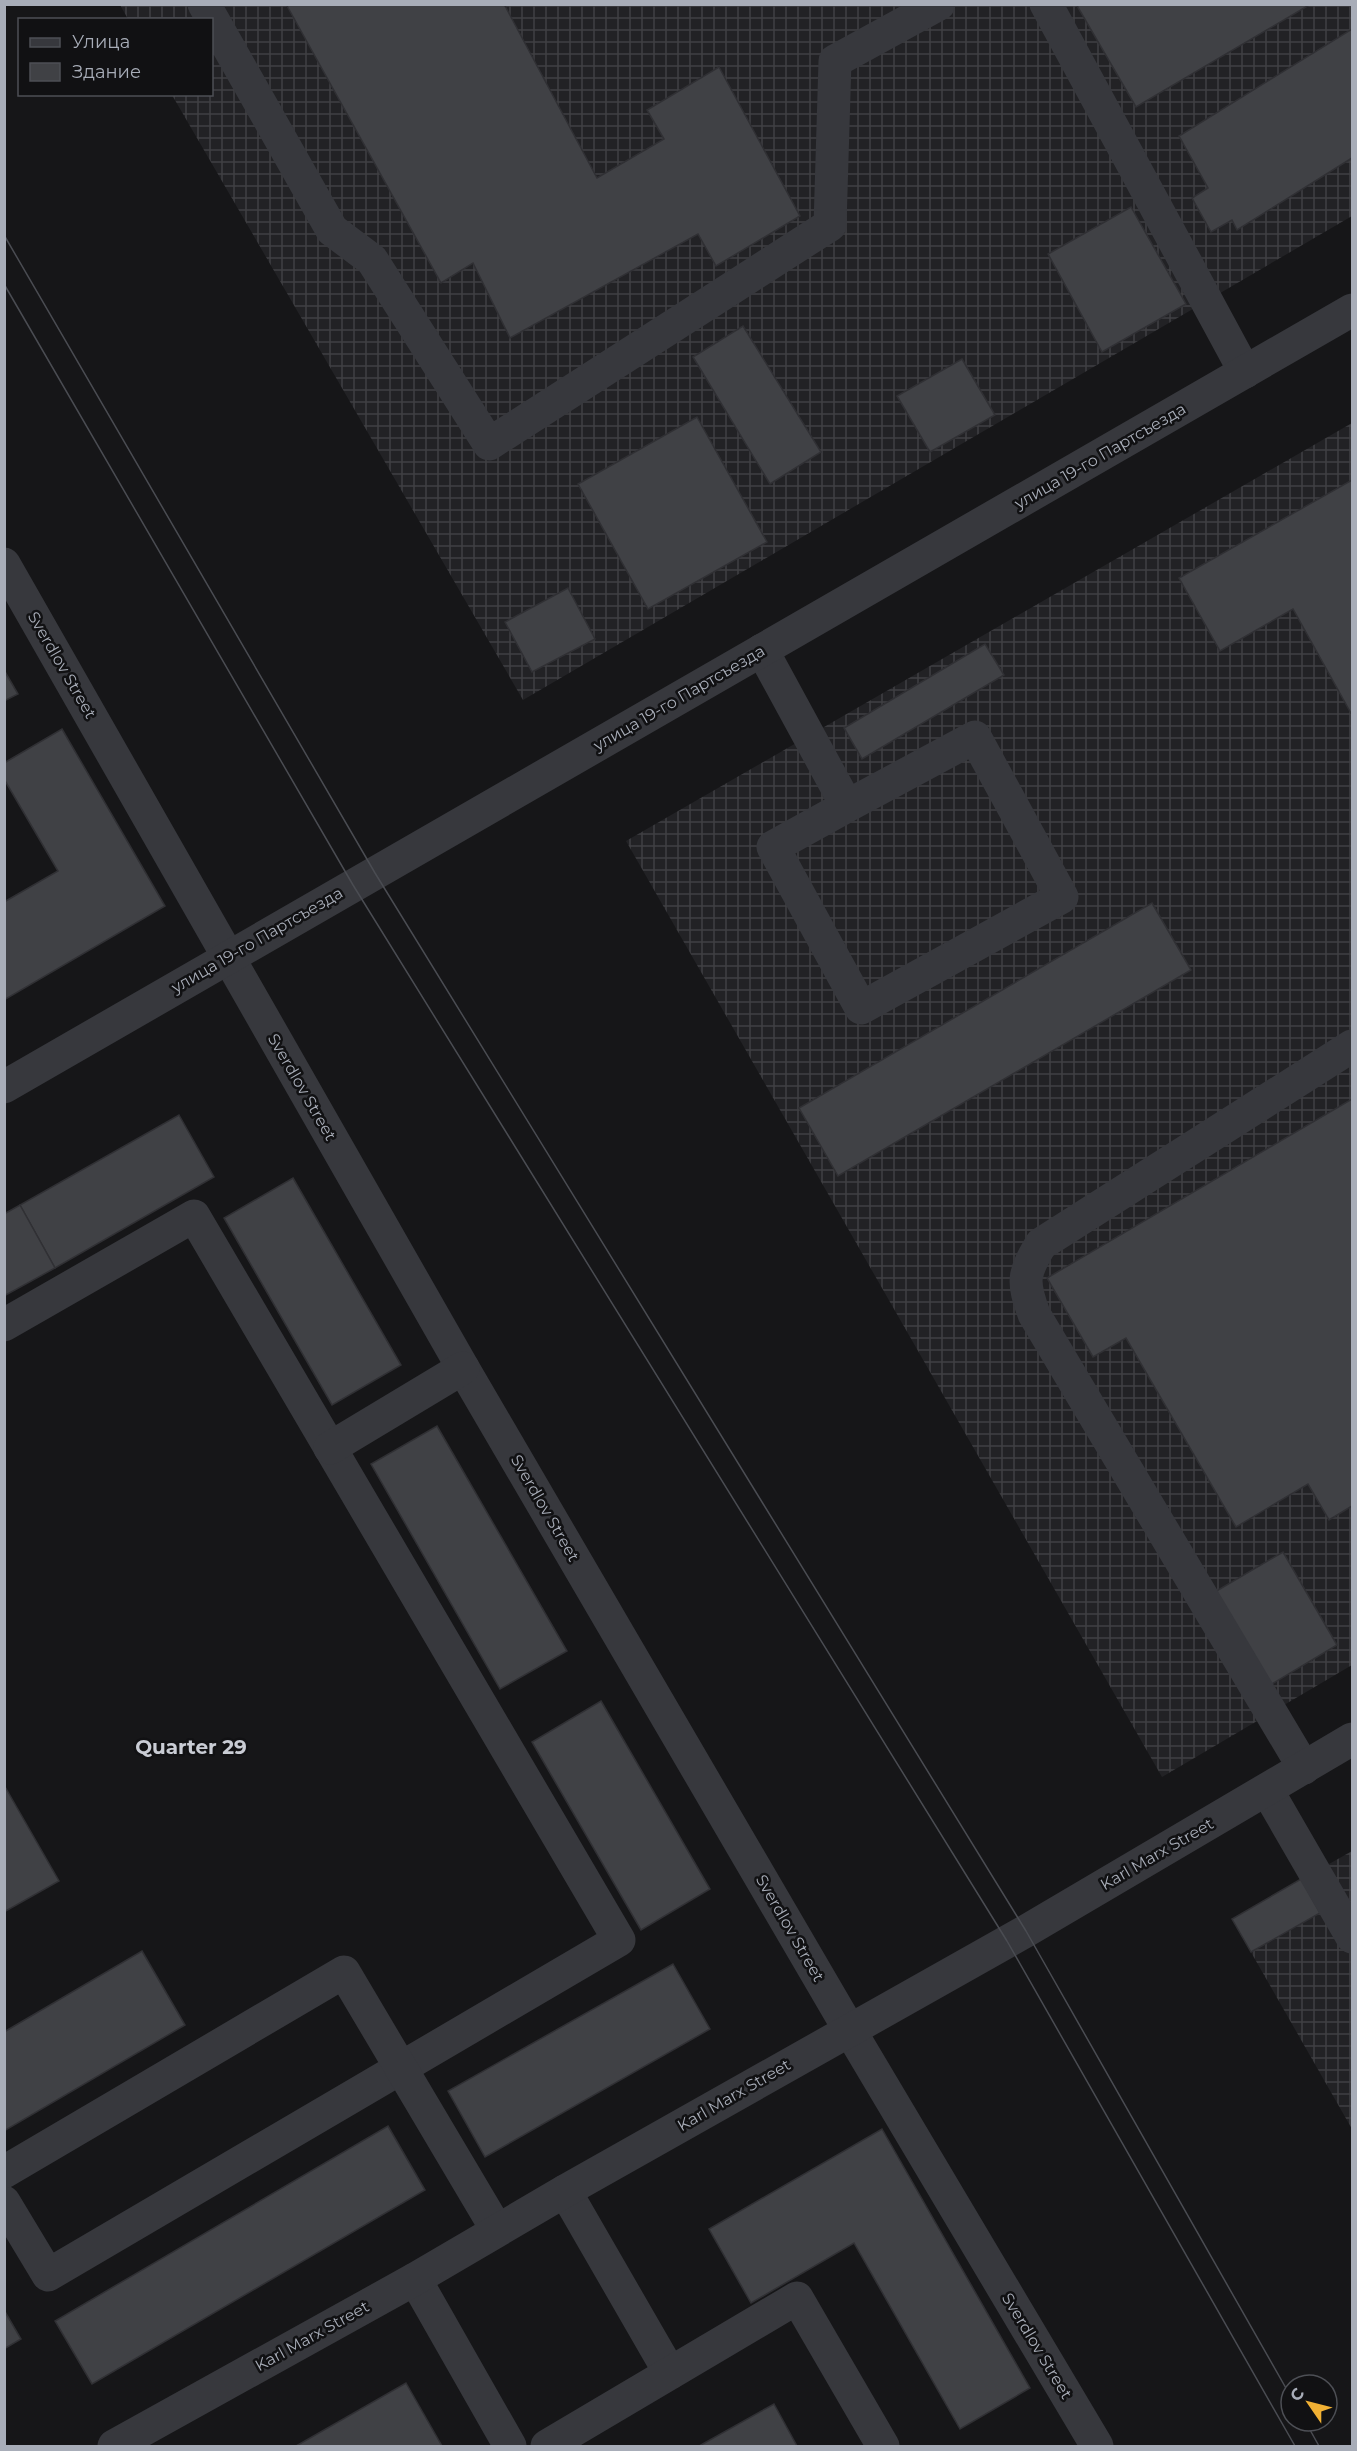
<svg xmlns="http://www.w3.org/2000/svg" width="1357" height="2451" font-family="Montserrat,sans-serif">
<style>
.industrial{fill:url(#industrial-grid)}
.building{fill:#404145;stroke:#303034;stroke-width:1.5}
.lines{fill:none;stroke-linecap:round;stroke-linejoin:round}
.minor{stroke:#37383d;stroke-width:33}
.tram{stroke:#4a4c52;stroke-width:1.5}
.labels{text-anchor:middle;dominant-baseline:central;stroke-width:5;stroke-linejoin:round;paint-order:stroke}
.street-label{font-size:16px;fill:#a8adb8;stroke:#111113}
.quarter-label{font-size:20px;font-weight:bold;fill:#c9ccd4;stroke:#111113}
</style>
<defs>
<pattern id="industrial-grid" width="8" height="8" patternUnits="userSpaceOnUse" patternTransform="scale(1.5)"><rect width="8" height="8" fill="#222225"/><path d="M0 4h8M4 0v8" fill="none" stroke="#3f3f43"/></pattern>
</defs>
<rect width="100%" height="100%" fill="#161618"/>
<g class="industrial">
<polygon points="120,5 1352,5 1352,216 523,700 172,95 212,94 212,20 128,19"/>
<polygon points="1352,423 1352,1665 1162,1777 626,841"/>
<polygon points="1352,1851 1352,2129 1232,1919"/>
</g>
<g class="building">
<polygon points="286,4 504,4 597,178 664,139 647,110 719,67 800,216 716,266 698,234 510,338 473,263 441,283"/>
<polygon points="1076,4 1311,4 1136,107"/>
<polygon points="1352,29 1352,158 1237,230 1232,220 1211,232 1192,198 1208,188 1179,136"/>
<polygon points="1131,207 1186,304 1102,352 1048,254"/>
<polygon points="743,326 821,452 770,484 693,357"/>
<polygon points="962,359 995,415 930,452 897,396"/>
<polygon points="697,417 767,542 648,609 578,484"/>
<polygon points="1352,480 1352,715 1293,609 1220,651 1179,578"/>
<polygon points="568,588 595,639 532,672 505,622"/>
<polygon points="985,644 1004,675 862,759 844,728"/>
<polygon points="4,670 18,694 4,701"/>
<polygon points="62,729 165,906 4,1000 4,902 58,871 4,779 4,763"/>
<polygon points="1152,903 1191,970 838,1176 799,1108"/>
<polygon points="1352,1099 1352,1506 1329,1520 1308,1484 1236,1527 1126,1338 1093,1357 1047,1278"/>
<polygon points="179,1115 214,1177 55,1268 20,1205"/>
<polygon points="293,1178 401,1365 332,1405 224,1218"/>
<polygon points="20,1205 55,1268 4,1296 4,1214"/>
<polygon points="437,1426 567,1651 500,1689 371,1464"/>
<polygon points="1283,1552 1337,1645 1267,1687 1213,1593"/>
<polygon points="601,1701 710,1889 641,1930 532,1742"/>
<polygon points="4,1785 59,1881 4,1912"/>
<polygon points="1301,1879 1320,1913 1251,1952 1232,1919"/>
<polygon points="142,1951 185,2025 4,2131 4,2032"/>
<polygon points="673,1964 710,2029 485,2157 448,2091"/>
<polygon points="388,2126 425,2190 92,2384 55,2321"/>
<polygon points="882,2129 1030,2388 960,2429 854,2243 751,2303 709,2229"/>
<polygon points="4,2310 21,2339 4,2349"/>
<polygon points="406,2383 442,2446 296,2446"/>
<polygon points="774,2404 797,2446 699,2446"/>
</g>
<g class="lines">
<g class="minor">
<polyline points="204,4 332,230 372,260 489,444 830,225 835,61 939,4"/>
<polyline points="1046,4 1245,372"/>
<polyline points="4,564 463,1368 849,2029 1097,2446"/>
<polyline points="762,650 847,806 773,847 861,1008 1062,897 975,737 847,806"/>
<polyline points="4,1087 1352,310"/>
<polyline points="4,1325 194,1216 619,1940 48,2275 4,2202"/>
<polyline points="330,1448 463,1368"/>
<path d="M1304 1768 1034 1314C1022 1281 1023 1274 1041 1244L1352 1046"/>
<polyline points="1267,1790 1352,1937"/>
<polyline points="4,2172 344,1972 497,2230"/>
<polyline points="565,2191 670,2373"/>
<polyline points="415,2279 510,2446"/>
<polyline points="114,2446 415,2279 565,2191 1026,1931 1352,1739"/>
<polyline points="547,2446 797,2298 883,2446"/>
</g>
<g class="tram">
<polyline points="4,235 375,873 1026,1931 1291,2397"/>
<polyline points="4,284 353,885 1007,1941 1295,2446"/>
<polyline points="1305,2421 1319,2446"/>
</g>
</g>
<g class="labels">
<g class="street-label">
<text transform="translate(1100 456) rotate(-30)">улица 19-го Партсъезда</text>
<text transform="translate(62 665) rotate(60)">Sverdlov Street</text>
<text transform="translate(679 698) rotate(-30)">улица 19-го Партсъезда</text>
<text transform="translate(257 940) rotate(-30)">улица 19-го Партсъезда</text>
<text transform="translate(302 1087) rotate(60)">Sverdlov Street</text>
<text transform="translate(545 1508) rotate(60)">Sverdlov Street</text>
<text transform="translate(1157 1854) rotate(-30)">Karl Marx Street</text>
<text transform="translate(790 1928) rotate(60)">Sverdlov Street</text>
<text transform="translate(734 2095) rotate(-30)">Karl Marx Street</text>
<text transform="translate(312 2336) rotate(-29)">Karl Marx Street</text>
<text transform="translate(1037 2346) rotate(59)">Sverdlov Street</text>
</g>
<g class="quarter-label">
<text x="191" y="1747">Quarter 29</text>
</g>
</g>
<rect width="1357" height="2451" fill="none" stroke="#a8adb8" stroke-width="12"/>
<rect x="18" y="18" width="195" height="78" fill="#111113" stroke="#4d4f55" stroke-width="1.5"/>
<rect x="30" y="38" width="30" height="9" fill="#37383d" stroke="#4d4f55" stroke-width="1.5"/>
<text x="72" y="48" font-size="18" fill="#a8adb8">Улица</text>
<rect x="30" y="63" width="30" height="18" fill="#404145" stroke="#4d4f55" stroke-width="1.5"/>
<text x="72" y="78" font-size="18" fill="#a8adb8">Здание</text>
<g transform="translate(1309 2403) rotate(305)"><circle r="28" fill="#111113" stroke="#4d4f55" stroke-width="1.5"/>
<path d="M0-4.5L10 22L0 15L-10 22Z" fill="#f2b134"/>
<text y="-9" font-size="16" font-weight="bold" text-anchor="middle" fill="#a8adb8">С</text>
</g>
</svg>
